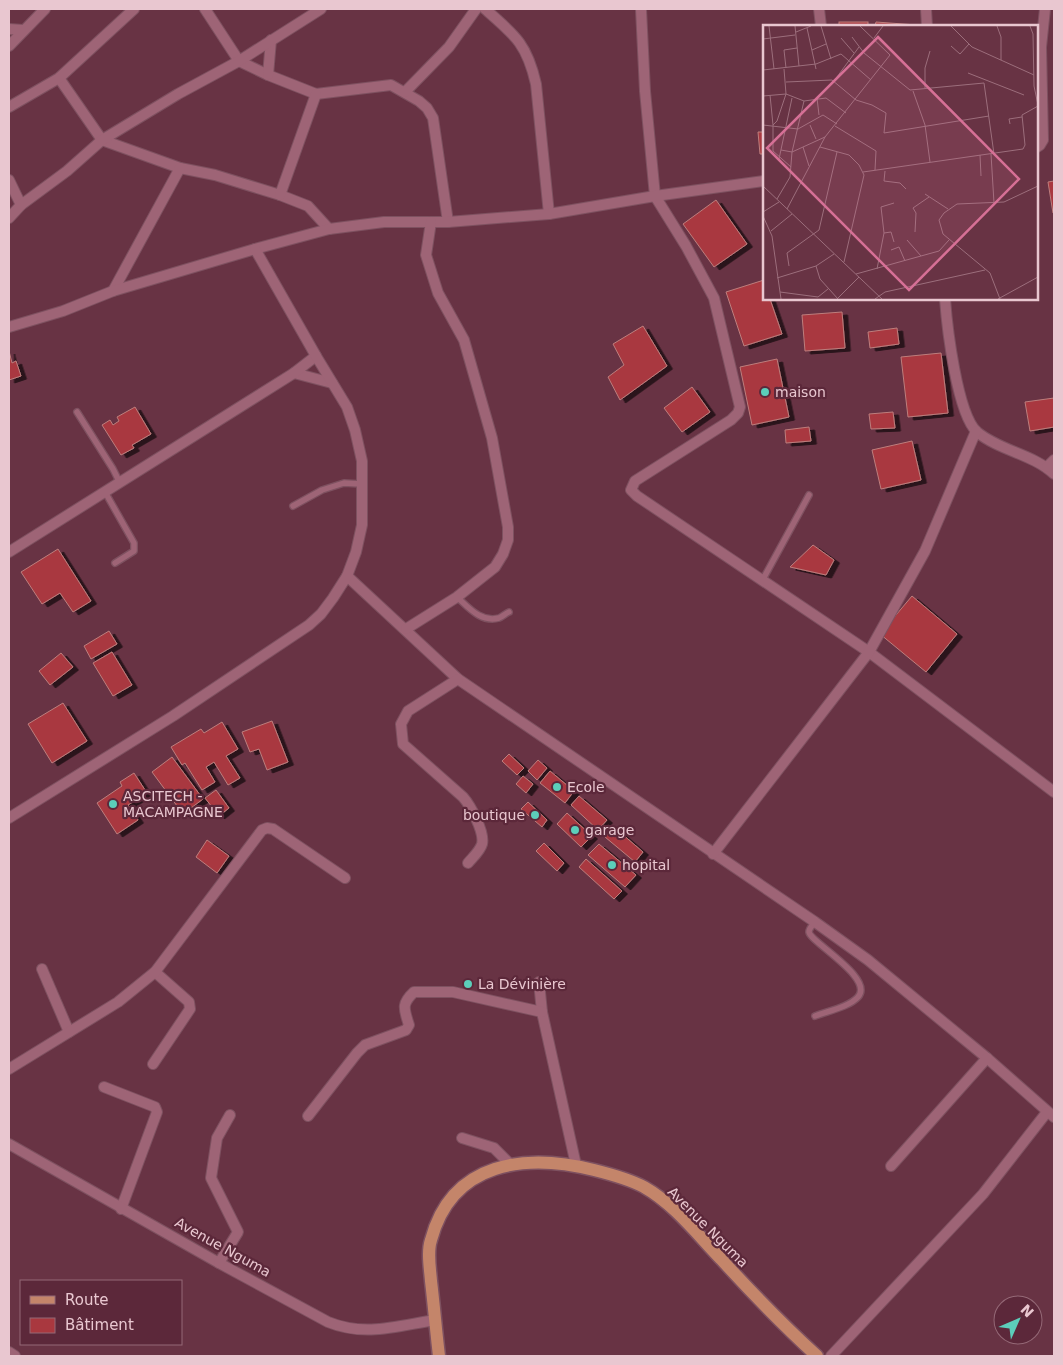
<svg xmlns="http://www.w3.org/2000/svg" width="1063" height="1365" font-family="'DejaVu Sans',sans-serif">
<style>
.building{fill:#a9383f;stroke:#bd7e7d;filter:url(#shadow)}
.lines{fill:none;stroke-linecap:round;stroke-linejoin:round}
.lane-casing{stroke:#7e5160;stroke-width:8}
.street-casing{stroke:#7e5160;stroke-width:12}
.primary-casing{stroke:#7e5160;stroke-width:15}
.lane{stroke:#9e6476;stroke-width:5.5}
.street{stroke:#9e6476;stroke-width:10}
.primary{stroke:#c4856a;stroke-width:12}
.poi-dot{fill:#5cceba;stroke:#5c283a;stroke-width:2}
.labels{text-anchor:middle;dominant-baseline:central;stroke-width:4.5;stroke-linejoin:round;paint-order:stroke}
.poi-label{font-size:14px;fill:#e9c7d0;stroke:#5c283a;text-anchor:start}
.street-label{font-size:14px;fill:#e9c7d0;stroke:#5c283a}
.inset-road{fill:none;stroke:#9c6e7c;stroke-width:1}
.view{fill:#d67096;fill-opacity:0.15;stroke:#d67096;stroke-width:2.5}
.inset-edge{fill:none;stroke:#e9c7d0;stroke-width:2.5}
</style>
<defs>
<filter id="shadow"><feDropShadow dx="5.5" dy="3" stdDeviation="0" flood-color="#0009"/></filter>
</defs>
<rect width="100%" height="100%" fill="#683344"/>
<g class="building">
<rect x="839" y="22" width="29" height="4"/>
<polygon points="876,22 917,25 917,26 875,26"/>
<polygon points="758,132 764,132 764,154 760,154"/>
<polygon points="1054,181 1054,213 1053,213 1048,182"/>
<polygon points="716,200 747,244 714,267 683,224"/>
<polygon points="764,280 764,299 770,299 782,334 744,346 726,292"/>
<polygon points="842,312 845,348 805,351 802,315"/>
<polygon points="643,326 667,366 620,400 608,377 624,365 613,344"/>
<polygon points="897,328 899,344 870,348 868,332"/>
<polygon points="9,351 12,363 16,361 21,376 9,380"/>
<polygon points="941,353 948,413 908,417 901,357"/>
<polygon points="777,359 789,417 752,425 740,367"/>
<polygon points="692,387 710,412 682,432 664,408"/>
<polygon points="1054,398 1054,427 1030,431 1025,402"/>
<polygon points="135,407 151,434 132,445 134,448 121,455 102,425 110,420 113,425 119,421 117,417"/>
<polygon points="893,412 895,428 871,429 869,414"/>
<polygon points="809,427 811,441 786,443 785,430"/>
<polygon points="912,441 921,480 881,489 872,450"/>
<polygon points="813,545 834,560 826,575 790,567"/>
<polygon points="58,549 91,601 73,612 60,593 42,604 21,572"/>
<polygon points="912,596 957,634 926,672 880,634"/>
<polygon points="109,631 117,644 91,659 84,646"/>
<polygon points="112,652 132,685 113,696 93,663"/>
<polygon points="61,653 73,667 50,685 39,671"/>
<polygon points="63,703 87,741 52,763 28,724"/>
<polygon points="272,721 288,762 267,770 259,749 250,752 242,732"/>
<polygon points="222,722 238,749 226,756 240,778 228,785 214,762 206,767 215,782 202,790 185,763 182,765 171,747 201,729 204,733"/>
<polygon points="509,754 524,768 517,775 502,761"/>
<polygon points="172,757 203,799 183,814 152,772"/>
<polygon points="538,760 547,768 537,780 528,771"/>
<polygon points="550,771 574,791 565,803 540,783"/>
<polygon points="134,773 147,793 128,805 138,820 117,834 97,803 122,786 120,782"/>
<polygon points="523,776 533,784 526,793 516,784"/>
<polygon points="216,790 229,808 219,816 205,798"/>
<polygon points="579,796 607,820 598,830 571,805"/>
<polygon points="528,802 547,820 542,827 521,809"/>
<polygon points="567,813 592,836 581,847 557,824"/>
<polygon points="614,827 643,852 635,862 605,837"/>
<polygon points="207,840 229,856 217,873 196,857"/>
<polygon points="544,843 564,863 557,871 536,851"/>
<polygon points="599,844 636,875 625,887 588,855"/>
<polygon points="586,859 622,891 614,899 579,867"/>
</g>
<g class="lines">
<defs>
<g id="lane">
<polyline points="77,412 113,469 120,483"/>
<polyline points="105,492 134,543 134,551 115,563"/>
<polyline points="293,506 322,490 344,483 361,484"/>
<polyline points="762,581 809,495"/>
<path d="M457 597C468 607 481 623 499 618 502 617 506 613 509 612"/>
<path d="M815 922C813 925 809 928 809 932 810 942 875 978 858 997 849 1007 828 1011 815 1016"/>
</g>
<g id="street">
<polyline points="205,9 239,61 268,75 316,94 391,85 419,101 427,108 433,118 448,222"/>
<path d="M485 9C515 35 527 44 536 84L549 214"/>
<polyline points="641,9 645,91 655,196 686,246 714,298 740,407 738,413 731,420 635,481 631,490 637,496 869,652 1054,792"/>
<polyline points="819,9 821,26"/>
<polyline points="926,9 927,26"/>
<polyline points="9,29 23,30"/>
<polyline points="9,46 45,9"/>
<polyline points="268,75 271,40"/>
<polyline points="59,78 102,140 180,168 215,175 280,195 308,206 329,229"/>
<polyline points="405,92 449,47 476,9"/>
<polyline points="9,107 59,78 134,9"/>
<polyline points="1037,147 1040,145 1043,140 1041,47 1045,9"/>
<polyline points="9,180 21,205"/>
<polyline points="280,195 316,94"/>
<polyline points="9,218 21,205 67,171 102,140 178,94 239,61 321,9"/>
<polyline points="113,291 180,168"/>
<path d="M945 299C947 326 957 414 977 432 1000 451 1033 454 1054 474"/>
<polyline points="9,327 63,311 113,291 255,249 329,229 384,222 448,222 549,214 655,196 764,181"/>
<polyline points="294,373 332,383"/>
<polyline points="1047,467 1054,460"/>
<polyline points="9,552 294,373 316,356"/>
<polyline points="347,576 458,679 815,922 868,960 987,1058 1054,1117"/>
<polyline points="406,629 457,597 495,567 503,554 508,540 508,527 492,438 464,340 438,293 426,255 431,222"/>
<path d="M458 679 408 711 401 724 403 744 463 797C470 805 485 832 482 844 480 851 473 857 468 863"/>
<polyline points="9,818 173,716 309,625 321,614 333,598 347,576 356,552 362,525 362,461 355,430 347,407 316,356 255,249"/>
<polyline points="713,854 869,652 925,551 976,431"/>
<polyline points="42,969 69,1032"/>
<polyline points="539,982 542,1012 576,1165"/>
<polyline points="153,1064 190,1009 189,1002 155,972"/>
<polyline points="9,1069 118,1002 155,972 262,830 267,828 273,829 345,878"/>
<polyline points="104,1087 155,1107 157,1112 121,1209"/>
<path d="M308 1116 357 1053 365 1045 406 1030 409 1025C404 1009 401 1004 414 992H453L542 1012"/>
<polyline points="462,1138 494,1148 510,1164"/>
<path d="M9 1144 219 1263 328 1322C365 1337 397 1326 435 1320"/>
<polyline points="891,1166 987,1058"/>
<polyline points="219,1263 238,1232 211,1178 217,1138 230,1115"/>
<polyline points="9,1352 15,1356"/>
<polyline points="831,1356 983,1194 1047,1112"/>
</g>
<path id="primary" d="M439 1356C436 1331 434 1306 431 1281 430 1268 427 1252 431 1240 452 1161 526 1153 594 1170 610 1174 629 1179 644 1187 674 1204 697 1234 721 1259 752 1293 783 1325 817 1356"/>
</defs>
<use href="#lane" class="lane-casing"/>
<use href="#street" class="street-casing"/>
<use href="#primary" class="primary-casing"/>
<use href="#lane" class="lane"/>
<use href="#street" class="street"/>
<use href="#primary" class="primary"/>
</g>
<g class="poi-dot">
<circle cx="765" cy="392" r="5"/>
<circle cx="557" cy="787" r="5"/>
<circle cx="113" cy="804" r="5"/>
<circle cx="535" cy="815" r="5"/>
<circle cx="575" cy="830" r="5"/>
<circle cx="612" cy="865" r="5"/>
<circle cx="468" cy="984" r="5"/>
</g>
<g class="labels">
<g class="poi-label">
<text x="775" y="392">maison</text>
<text x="567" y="787">Ecole</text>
<text x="123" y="796">ASCITECH -<tspan x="123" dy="16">MACAMPAGNE</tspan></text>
<text x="525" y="815" text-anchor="end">boutique</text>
<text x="585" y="830">garage</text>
<text x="622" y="865">hopital</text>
<text x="478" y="984">La Dévinière</text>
</g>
<g class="street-label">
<text transform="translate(708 1227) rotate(45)">Avenue Nguma</text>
<text transform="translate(223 1247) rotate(29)">Avenue Nguma</text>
</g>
</g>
<g transform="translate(763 25)">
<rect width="275" height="275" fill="#683344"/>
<path class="inset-road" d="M6 1 11 44M32 1 36 41M58 1 68 34M188 1 209 22 271 50M234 1 238 12V35M267 1 270 9 271 61 275 80M44 3 53 44M33 7 48 1M89 12 101 28 147 65 221 58 231 129M78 13 91 28M111 13 120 1M0 14 32 10M188 21 197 29 206 19M49 25 63 19M23 43 21 25 34 23M21 44 23 69 14 96 10 100V126L28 142M0 45 53 39 78 29 108 55M205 48 261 70M71 56 96 22M23 57 69 55 93 75 109 80 123 88 121 108 226 91M162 63V43L167 26M150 66 162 100 167 137M7 70 10 100M0 71 23 69 41 76 63 73 83 88M54 73 56 90M247 99 246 94 259 92M0 100 35 104 60 90 74 99M47 100 53 114M72 101 113 126 112 145M40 122 46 141M57 122 86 130 96 140 101 150 81 237M18 125 29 127 62 112M228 129 231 178M217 130 218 151M16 134 29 73M122 146 121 156 137 158 143 164M100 147 260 124 262 120 259 90 275 81M0 161 119 274M162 169 185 184M14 174 27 152 29 127 41 76M24 184 62 112 127 30 97 1M0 187 16 177M0 191 9 211 18 274M8 206 29 189M152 207 153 188 150 183 166 172M121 208 128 207 131 217M144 215 158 231M128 225 136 222 142 236M26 241 24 228 56 205 74 127M53 241 57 254 75 274M114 244 121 208 118 182 131 178M93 249 176 226 186 215M14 253 53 241 71 229M17 267 55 272 65 264M74 274 96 252M112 274 122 267 222 245M235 274 275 252M237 274 227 248 180 209 176 195 181 188 194 179 241 177 275 161"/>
<path class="view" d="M115 12 256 154 146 265 4 123Z"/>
<rect width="275" height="275" class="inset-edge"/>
</g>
<rect width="1063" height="1365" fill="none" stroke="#e9c7d0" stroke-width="20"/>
<rect x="20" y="1280" width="162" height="65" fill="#5c283a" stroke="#946876"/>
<rect x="30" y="1296" width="25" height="8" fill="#c4856a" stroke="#946876"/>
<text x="65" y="1305" font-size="15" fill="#e9c7d0">Route</text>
<rect x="30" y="1318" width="25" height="15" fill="#a9383f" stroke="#946876"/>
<text x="65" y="1330" font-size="15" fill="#e9c7d0">Bâtiment</text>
<g transform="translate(1018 1320) rotate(45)"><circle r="24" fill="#5c283a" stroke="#946876"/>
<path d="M0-4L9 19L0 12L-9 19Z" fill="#5cceba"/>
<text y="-8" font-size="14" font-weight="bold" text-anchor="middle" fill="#e9c7d0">N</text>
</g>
</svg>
